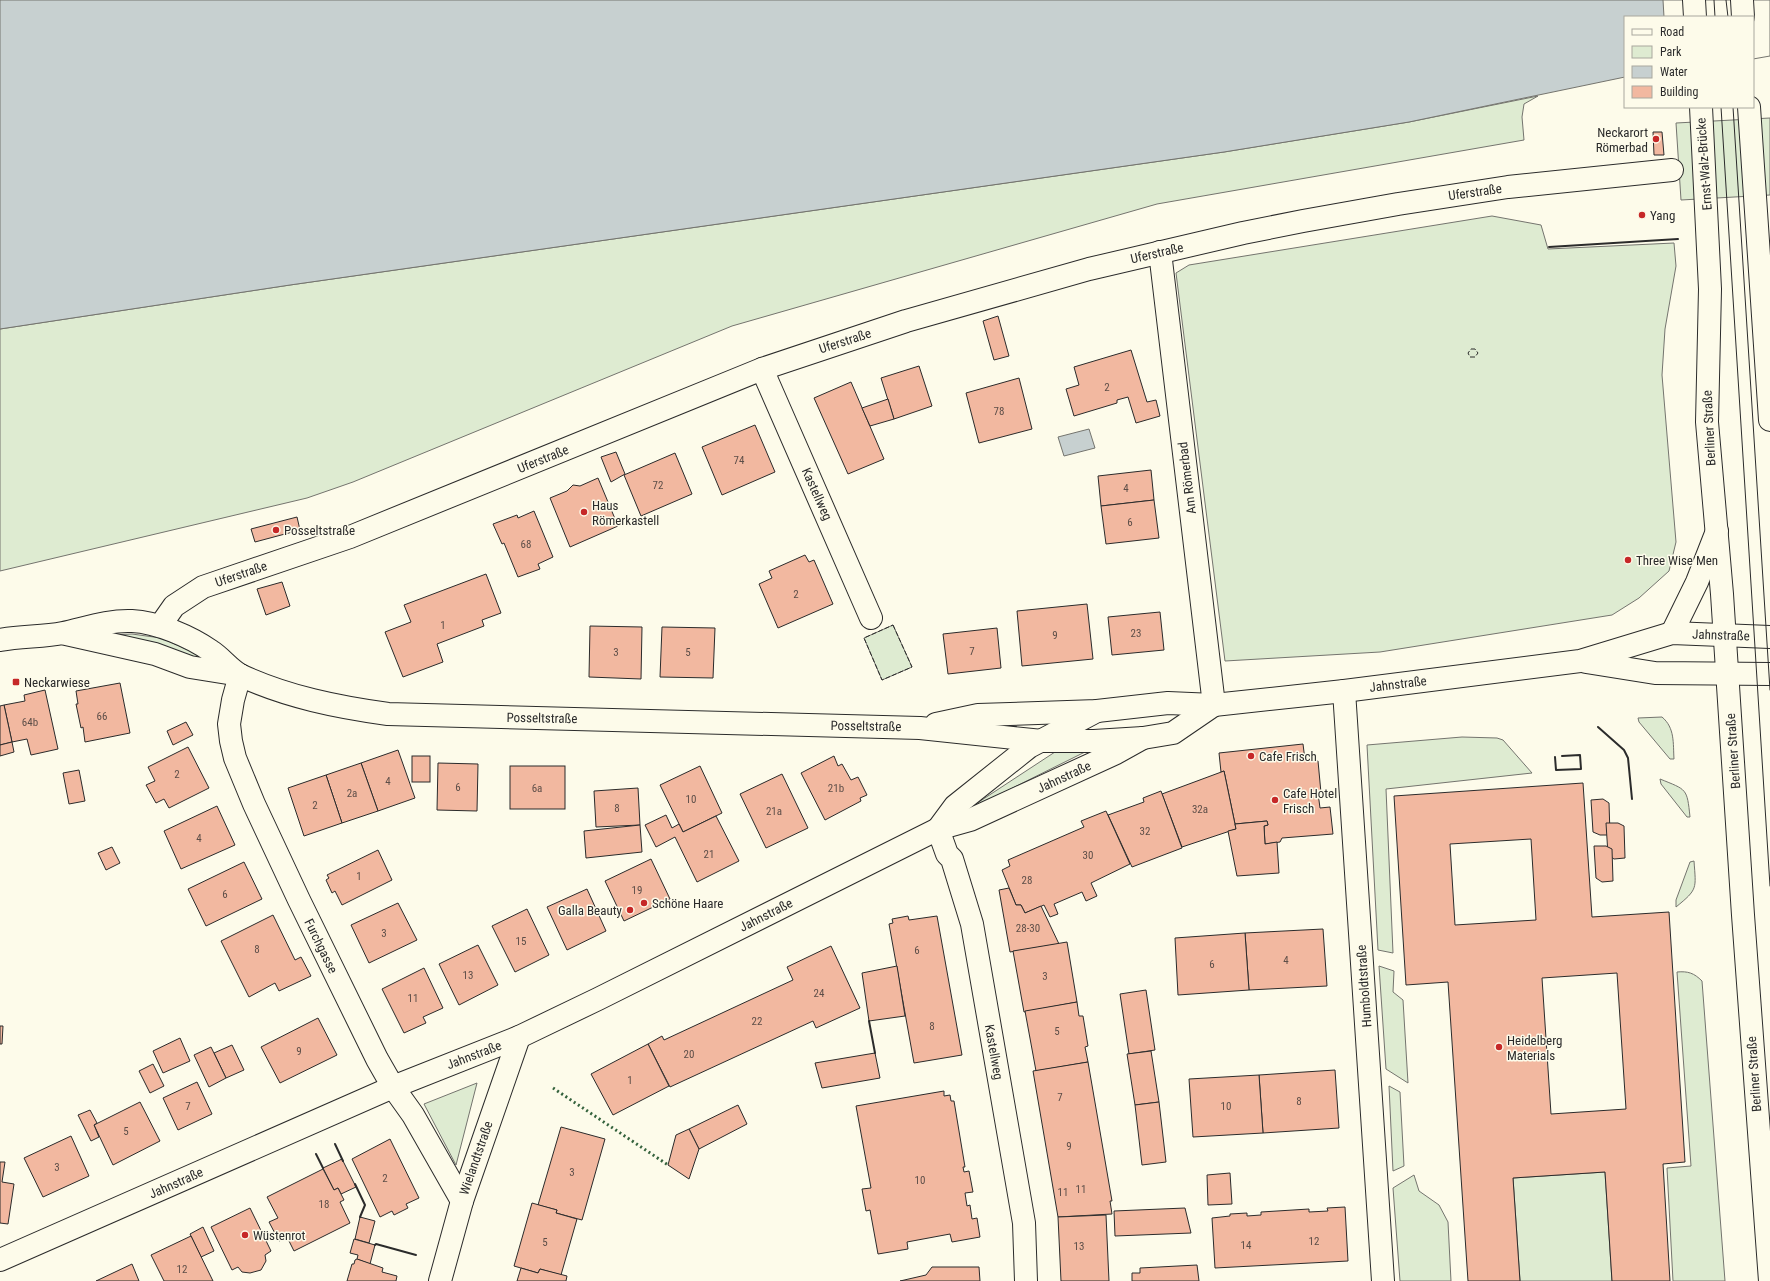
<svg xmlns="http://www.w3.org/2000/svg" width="1770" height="1281" font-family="'Roboto Condensed',sans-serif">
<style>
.green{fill:#deebd1;stroke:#74746e}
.water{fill:#c7d0d0;stroke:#74746e}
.pier{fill:#fdfbea;stroke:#74746e}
.building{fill:#f2b8a0;stroke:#2b2b2b;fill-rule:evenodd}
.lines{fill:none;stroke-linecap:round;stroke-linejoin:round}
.street-casing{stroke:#2b2b2b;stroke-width:24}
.secondary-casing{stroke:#2b2b2b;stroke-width:24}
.primary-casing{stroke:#2b2b2b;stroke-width:24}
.street{stroke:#fdfbea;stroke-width:22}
.secondary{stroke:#fdfbea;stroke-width:22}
.primary{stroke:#fdfbea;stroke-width:22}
.tram{stroke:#2b2b2b;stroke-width:1}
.hedge{stroke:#34623c;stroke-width:3;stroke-dasharray:2 3;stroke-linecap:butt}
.fence{stroke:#2b2b2b;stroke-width:1;stroke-dasharray:5 2;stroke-linecap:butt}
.wall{stroke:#2b2b2b;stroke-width:2}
.poi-dot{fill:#c62828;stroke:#fdfbea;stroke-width:1.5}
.labels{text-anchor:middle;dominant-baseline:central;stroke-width:3;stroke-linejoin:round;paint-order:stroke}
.number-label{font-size:11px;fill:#5d4e48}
.poi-label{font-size:13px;fill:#2b2b2b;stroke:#fdfbea;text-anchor:start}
.street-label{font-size:13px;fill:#2b2b2b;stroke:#fdfbea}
</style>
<rect width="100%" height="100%" fill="#fdfbea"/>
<g class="green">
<polygon points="1538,96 1524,104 1522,117 1524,140 1157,204 732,326 353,482 307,498 0,571 0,329 290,285 1224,152 1409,122"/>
<polygon points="1770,118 1770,195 1681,200 1676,123"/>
<polygon points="1492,216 1541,225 1548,249 1674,243 1676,266 1665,329 1662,375 1676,542 1669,571 1639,598 1612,615 1380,652 1225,661 1176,273 1189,265"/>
<polygon points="893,625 912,667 882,680 864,638"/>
<polygon points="132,634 161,638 191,651 210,663 111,635"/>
<path d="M1662 717C1675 728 1673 743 1674 759H1670L1639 722 1638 718Z"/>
<polygon points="1462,737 1497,738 1503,740 1532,773 1386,789 1393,953 1378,950 1367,745"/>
<polygon points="1058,750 1089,750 962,813"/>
<path d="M1660 779C1687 790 1687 788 1690 817H1687L1661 784Z"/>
<path d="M1694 861C1696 889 1698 889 1676 907V900L1690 862Z"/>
<polygon points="1379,966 1394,971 1393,992 1403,1000 1408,1083 1386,1069"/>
<path d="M1677 972C1688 971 1694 973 1702 981L1725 1281H1673L1667 1168 1691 1166Z"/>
<polygon points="477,1083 456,1165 424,1104"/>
<polygon points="1389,1086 1400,1092 1404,1166 1393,1171"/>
<polygon points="1605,1172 1612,1281 1520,1281 1513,1178"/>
<polygon points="1414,1175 1419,1191 1439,1205 1448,1222 1451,1281 1400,1281 1393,1188"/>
</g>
<g class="water">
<polygon points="0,0 1770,0 1753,17 1625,17 1625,77 1409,122 1224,152 290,285 0,329"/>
<polygon points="1089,429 1095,448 1064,456 1058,437"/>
</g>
<polygon class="pier" points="1663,0 1770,0 1770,56 1753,59 1753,17 1664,17"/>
<g class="building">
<polygon points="1653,132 1662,132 1664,155 1654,155"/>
<polygon points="998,316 1009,356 994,360 983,321"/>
<polygon points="1131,350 1147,402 1156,400 1160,416 1136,423 1128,397 1117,400 1117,403 1074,416 1066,389 1079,385 1074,367"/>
<polygon points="919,366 932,406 894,419 881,378"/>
<polygon points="1019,378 1032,429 979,443 966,393"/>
<polygon points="851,382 884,459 848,474 814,398"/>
<polygon points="888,399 894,419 870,426 862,408"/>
<polygon points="755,425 775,472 722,495 702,447"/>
<polygon points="616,452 625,474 611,482 601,457"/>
<polygon points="675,453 692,494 641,516 624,475"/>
<polygon points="1151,470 1154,500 1101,506 1098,476"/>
<polygon points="598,478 618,526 570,547 550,498 567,491 573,485 580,486"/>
<polygon points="1154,500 1159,538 1106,544 1101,506"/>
<polygon points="534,511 553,557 538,564 540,569 518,577 504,543 502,544 493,524 517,515 518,518"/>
<polygon points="297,517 300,530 255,542 251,529"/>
<polygon points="805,555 809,562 814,560 833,604 778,628 759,584 772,578 769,571"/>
<polygon points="486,574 501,613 482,620 484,626 437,644 443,662 403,677 385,632 411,622 404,605"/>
<polygon points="282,582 290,606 266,615 257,589"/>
<polygon points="1087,604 1093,659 1022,666 1017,611"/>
<polygon points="1160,612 1164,650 1112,655 1108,617"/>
<polygon points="590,626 642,627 641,679 589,677"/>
<polygon points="662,627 715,628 713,678 660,677"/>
<polygon points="997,628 1001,668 948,674 943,634"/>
<polygon points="120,683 130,733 85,742 83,727 81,728 76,704 78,704 76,691"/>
<polygon points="45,690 58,749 31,755 27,739 12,742 4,705 25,701 24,695"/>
<polygon points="4,705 12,742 0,745 0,706"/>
<polygon points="186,722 193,735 173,745 167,731"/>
<polygon points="12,742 14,752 0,756 0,745"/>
<polygon points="1303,744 1305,760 1315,759 1315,761 1318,761 1321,793 1318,793 1320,808 1330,807 1333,834 1282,838 1280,842 1265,844 1264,826 1268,825 1267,821 1235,824 1224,771 1221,772 1219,753"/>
<polygon points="188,747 209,788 169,808 164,799 156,803 146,785 155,781 148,767"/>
<polygon points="398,750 415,798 378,811 361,763"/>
<rect x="412" y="756" width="18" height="26"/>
<polygon points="834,756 838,766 842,764 851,780 858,777 867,795 860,798 861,801 825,820 801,773"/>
<polygon points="361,763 378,811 342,823 326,775"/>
<polygon points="438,763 478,764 477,811 437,810"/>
<rect x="510" y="766" width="55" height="43"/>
<polygon points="700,766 722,813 683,832 660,785"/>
<polygon points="79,770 85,801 69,804 63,773"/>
<polygon points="1224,771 1236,829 1182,847 1162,794"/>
<polygon points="782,774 808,828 766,848 740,794"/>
<polygon points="326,775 342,823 304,836 288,788"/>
<path d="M1583 783 1592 917 1669 912 1685 1162 1663 1164 1670 1281H1612L1605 1172 1513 1178 1520 1281H1468L1448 982 1406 985 1394 796ZM1531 839 1536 920 1455 925 1450 844ZM1617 973 1626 1109 1551 1114 1542 978Z"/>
<polygon points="638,788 640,825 596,827 594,791"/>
<polygon points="1161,791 1182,848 1132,867 1108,815 1144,802 1143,798"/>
<polygon points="1603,799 1609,803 1610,835 1600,835 1593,832 1591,800"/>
<polygon points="217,806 235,845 181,869 164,831"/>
<polygon points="1106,811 1130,864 1091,883 1097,896 1086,901 1082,892 1054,904 1058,914 1050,917 1044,905 1025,913 1021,905 1016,905 1002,870 1010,866 1008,860 1084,827 1081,821"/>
<polygon points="666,815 672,828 679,824 683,832 716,816 739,861 697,882 675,837 656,847 645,825"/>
<polygon points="1267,821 1268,825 1264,826 1265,844 1277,842 1279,873 1237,876 1228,831 1236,829 1235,824"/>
<polygon points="1606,823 1618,823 1624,826 1625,858 1614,859 1608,855"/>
<polygon points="640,825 642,852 586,858 584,831"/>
<polygon points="1594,846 1606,846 1612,849 1613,881 1602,882 1596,878"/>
<polygon points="112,847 120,863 106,870 98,853"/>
<polygon points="378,850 392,880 342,905 335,891 332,893 326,880 329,878 327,875"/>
<polygon points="651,859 670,899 624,921 605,881"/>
<polygon points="244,862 262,899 206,926 188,889"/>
<polygon points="1009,888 1016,905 1021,905 1025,913 1041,906 1059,944 1010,952 999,890"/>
<polygon points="587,889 606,931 567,950 547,907"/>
<polygon points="398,903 417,940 369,963 351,925"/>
<polygon points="527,909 549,955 515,972 492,926"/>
<polygon points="273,915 295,960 301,957 311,976 279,991 275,983 249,997 221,941"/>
<polygon points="908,916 909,920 937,916 962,1055 914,1063 889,924 893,923 892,919"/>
<polygon points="1323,929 1327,986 1249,990 1245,933"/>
<polygon points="1245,933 1249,990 1178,995 1175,938"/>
<polygon points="1067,942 1077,1002 1024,1012 1013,951"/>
<polygon points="478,945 498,985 459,1005 439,964"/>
<polygon points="831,946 860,1008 816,1028 813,1021 670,1087 648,1044 662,1036 664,1040 793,980 787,967"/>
<polygon points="897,966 905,1016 869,1021 862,973"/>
<polygon points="424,968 443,1008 423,1017 426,1023 404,1033 382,989"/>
<polygon points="1146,990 1155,1050 1129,1054 1120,994"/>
<polygon points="1077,1002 1079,1016 1083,1016 1088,1046 1085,1047 1088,1062 1036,1071 1025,1011"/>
<polygon points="318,1018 337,1055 280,1083 261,1047"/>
<polygon points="0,1026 3,1026 2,1044 0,1044"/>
<polygon points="180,1038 190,1061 163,1073 153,1051"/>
<polygon points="648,1044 669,1086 613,1115 591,1074"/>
<polygon points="232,1045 244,1070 226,1078 214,1053"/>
<polygon points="211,1047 226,1078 209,1087 194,1055"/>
<polygon points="1151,1051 1159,1102 1135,1105 1127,1054"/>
<polygon points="875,1053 880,1078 822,1088 815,1063"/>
<polygon points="1088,1062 1112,1201 1110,1201 1112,1214 1058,1217 1033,1071"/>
<polygon points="153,1064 164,1086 150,1093 139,1071"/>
<polygon points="1335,1070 1339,1128 1263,1133 1259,1075"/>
<polygon points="1259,1075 1263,1133 1193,1137 1189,1079"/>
<polygon points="197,1082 212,1114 178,1130 163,1098"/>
<polygon points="944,1091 944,1096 950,1095 951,1101 954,1101 965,1167 963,1167 964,1172 969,1171 973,1192 965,1193 967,1206 970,1205 972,1219 977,1218 980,1237 952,1242 950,1234 907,1242 908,1249 878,1254 870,1210 866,1211 862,1189 871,1188 856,1106"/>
<polygon points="140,1102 160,1141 113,1165 94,1125"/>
<polygon points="1159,1102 1166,1162 1142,1165 1135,1105"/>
<polygon points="738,1105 747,1124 699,1149 689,1129"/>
<polygon points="90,1110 97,1123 94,1125 99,1137 91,1141 78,1115"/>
<polygon points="561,1127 605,1139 582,1220 556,1213 557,1210 538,1205"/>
<polygon points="689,1129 699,1149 689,1179 668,1165 676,1135"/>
<polygon points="71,1136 89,1176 43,1197 24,1158"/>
<polygon points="390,1139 419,1198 406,1204 408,1208 394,1215 392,1211 380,1217 352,1159"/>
<polygon points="342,1159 356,1187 341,1194 338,1188 334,1190 323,1168"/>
<polygon points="0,1162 5,1162 2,1182 14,1184 8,1224 0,1223"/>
<polygon points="323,1169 334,1190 338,1188 344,1200 340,1202 350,1223 294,1251 287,1237 279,1241 269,1222 278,1218 267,1197"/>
<polygon points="1230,1173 1232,1204 1208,1205 1207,1175"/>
<polygon points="532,1203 557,1210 556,1213 577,1219 561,1275 540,1269 538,1273 514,1266"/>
<polygon points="1345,1207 1348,1261 1215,1268 1212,1218 1230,1216 1230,1214 1247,1213 1247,1216 1261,1215 1261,1212 1309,1209 1309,1212 1328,1211 1327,1208"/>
<polygon points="250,1208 271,1251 265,1255 266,1261 261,1270 250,1273 242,1272 238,1267 232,1270 211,1227"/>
<polygon points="1185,1208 1191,1233 1115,1236 1114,1211"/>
<polygon points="1106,1215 1109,1281 1061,1281 1058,1217"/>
<polygon points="360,1217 375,1221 369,1243 355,1239"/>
<polygon points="203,1227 214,1251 201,1257 190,1234"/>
<polygon points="191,1236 213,1281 164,1281 151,1255"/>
<polygon points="354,1239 375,1245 370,1264 357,1259 358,1255 350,1253"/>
<polygon points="357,1259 383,1268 382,1272 397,1276 396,1281 347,1281 352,1264 354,1264 355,1260"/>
<polygon points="132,1264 139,1281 96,1281"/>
<polygon points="1197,1265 1199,1281 1132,1281 1132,1273 1140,1273 1140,1268"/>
<polygon points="932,1267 979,1267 980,1281 900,1281 926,1275"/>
<polygon points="521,1268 538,1273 540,1269 567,1276 566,1281 517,1281"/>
</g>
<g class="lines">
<defs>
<g id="street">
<polyline points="1160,252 1214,705"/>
<polyline points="762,369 871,618"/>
<polyline points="160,626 174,606 203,587 350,537 762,369 906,321 1089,269 1243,233 1303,221 1398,204 1508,187 1672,170"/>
<polyline points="240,675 233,700 229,724 231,741 235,758 254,804 299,900 377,1059 393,1087 413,1115 462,1201"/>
<polyline points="1344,691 1383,1281"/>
<polyline points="938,829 947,854 952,859 972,924 1024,1223 1026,1281"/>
<polyline points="938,829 955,806 1029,747 1097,711"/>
<polyline points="0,1260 393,1087 519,1037 598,999 938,829 970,820 1116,753 1143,738"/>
<polyline points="440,1281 462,1201 519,1037"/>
</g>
<g id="secondary">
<polyline points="1672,633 1697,582 1717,531"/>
<polyline points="66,634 155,654 190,667 240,675"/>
<path d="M0 640C21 636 43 637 63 633 86 628 108 620 132 621 157 622 191 637 211 651 222 658 230 670 242 676 288 697 337 707 388 714L920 728 1042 741H1094L1143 738 1173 733 1214 705"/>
<polyline points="1586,662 1655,673 1770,674"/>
<polyline points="936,724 978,715 1097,711 1168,703 1214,705 1344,691 1580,661 1672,633 1770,637"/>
</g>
<g id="primary">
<polyline points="1694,0 1695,17"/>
<polyline points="1742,0 1743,17"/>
<polyline points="1701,107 1710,289 1707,422 1722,594 1743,915 1770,1281"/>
<polyline points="1749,107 1770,420"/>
</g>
</defs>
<use href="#street" class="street-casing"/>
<use href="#secondary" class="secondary-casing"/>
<use href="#primary" class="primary-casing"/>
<use href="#street" class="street"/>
<use href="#secondary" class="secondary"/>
<use href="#primary" class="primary"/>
<g class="tram">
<polyline points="1714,0 1715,17"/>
<polyline points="1726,0 1728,17"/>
<polyline points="1721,107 1770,886"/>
<polyline points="1733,107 1770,690"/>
</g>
<polyline class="hedge" points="553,1088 668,1165"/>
<g class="fence">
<polygon points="1471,349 1475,349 1478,353 1475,357 1470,357 1468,353"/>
<polygon points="893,625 912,667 882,680 864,638"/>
</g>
<g class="wall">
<polyline points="1549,247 1678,239"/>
<polyline points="1598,727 1624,750 1628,758 1632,799"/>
<polyline points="1555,757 1556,770 1581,769 1580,755 1562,756"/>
<polyline points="869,1021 875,1053"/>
<polyline points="335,1144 343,1161"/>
<polyline points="316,1154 323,1168"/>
<polyline points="355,1184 365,1205 360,1217"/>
<polyline points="375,1245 376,1244 416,1255"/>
</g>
</g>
<g class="poi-dot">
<circle cx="1656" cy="139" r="4"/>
<circle cx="1642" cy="215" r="4"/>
<circle cx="584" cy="512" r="4"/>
<circle cx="276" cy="530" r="4"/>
<circle cx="1628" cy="560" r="4"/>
<rect x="12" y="678" width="8" height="8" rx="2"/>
<circle cx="1251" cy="756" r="4"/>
<circle cx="1275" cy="800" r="4"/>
<circle cx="644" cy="903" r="4"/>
<circle cx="630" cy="910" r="4"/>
<circle cx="1499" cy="1047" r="4"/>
<circle cx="245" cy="1235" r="4"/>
</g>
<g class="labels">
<g class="number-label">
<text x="1107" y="387">2</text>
<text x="999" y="411">78</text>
<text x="739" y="460">74</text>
<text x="658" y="485">72</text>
<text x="1126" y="488">4</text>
<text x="1130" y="522">6</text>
<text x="526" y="544">68</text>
<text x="796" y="594">2</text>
<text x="443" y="625">1</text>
<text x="1136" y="633">23</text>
<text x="1055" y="635">9</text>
<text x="972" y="651">7</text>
<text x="616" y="652">3</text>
<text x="688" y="652">5</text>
<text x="102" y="716">66</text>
<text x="30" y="722">64b</text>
<text x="177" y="774">2</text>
<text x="388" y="781">4</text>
<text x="458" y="787">6</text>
<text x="537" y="788">6a</text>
<text x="836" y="788">21b</text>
<text x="352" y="793">2a</text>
<text x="691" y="799">10</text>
<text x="315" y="805">2</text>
<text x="617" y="808">8</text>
<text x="1200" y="809">32a</text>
<text x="774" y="811">21a</text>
<text x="1145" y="831">32</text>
<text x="199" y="838">4</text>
<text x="709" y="854">21</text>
<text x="1088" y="855">30</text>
<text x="359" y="876">1</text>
<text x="1027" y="880">28</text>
<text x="637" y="890">19</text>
<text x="225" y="894">6</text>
<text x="1028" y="928">28-30</text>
<text x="384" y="933">3</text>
<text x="521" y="941">15</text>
<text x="257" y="949">8</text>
<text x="917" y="950">6</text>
<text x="1286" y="960">4</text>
<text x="1212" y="964">6</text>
<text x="468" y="975">13</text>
<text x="1045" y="976">3</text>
<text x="819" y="993">24</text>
<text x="413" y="998">11</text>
<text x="757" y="1021">22</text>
<text x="932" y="1026">8</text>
<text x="1057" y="1031">5</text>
<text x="299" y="1051">9</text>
<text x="689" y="1054">20</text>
<text x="630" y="1080">1</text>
<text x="1060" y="1097">7</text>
<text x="1299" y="1101">8</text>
<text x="188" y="1106">7</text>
<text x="1226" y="1106">10</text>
<text x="126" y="1131">5</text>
<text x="1069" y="1146">9</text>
<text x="57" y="1167">3</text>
<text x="572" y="1172">3</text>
<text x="385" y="1178">2</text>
<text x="920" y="1180">10</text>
<text x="1081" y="1189">11</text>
<text x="1063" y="1192">11</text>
<text x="324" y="1204">18</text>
<text x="1314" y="1241">12</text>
<text x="545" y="1242">5</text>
<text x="1246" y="1245">14</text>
<text x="1079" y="1246">13</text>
<text x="182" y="1269">12</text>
</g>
<g class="poi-label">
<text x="1648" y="132" text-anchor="end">Neckarort<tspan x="1648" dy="15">Römerbad</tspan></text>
<text x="1650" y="215">Yang</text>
<text x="592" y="505">Haus<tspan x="592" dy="15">Römerkastell</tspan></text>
<text x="284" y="530">Posseltstraße</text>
<text x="1636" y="560">Three Wise Men</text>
<text x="24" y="682">Neckarwiese</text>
<text x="1259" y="756">Cafe Frisch</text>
<text x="1283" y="793">Cafe Hotel<tspan x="1283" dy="15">Frisch</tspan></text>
<text x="652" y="903">Schöne Haare</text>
<text x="622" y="910" text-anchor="end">Galla Beauty</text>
<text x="1507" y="1040">Heidelberg<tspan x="1507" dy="15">Materials</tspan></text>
<text x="253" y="1235">Wüstenrot</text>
</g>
<g class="street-label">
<text transform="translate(1704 164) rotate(-94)">Ernst-Walz-Brücke</text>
<text transform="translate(1475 192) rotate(-8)">Uferstraße</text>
<text transform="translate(1157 253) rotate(-13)">Uferstraße</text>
<text transform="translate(845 341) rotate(-18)">Uferstraße</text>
<text transform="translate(1709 428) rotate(-93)">Berliner Straße</text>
<text transform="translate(543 459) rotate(-22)">Uferstraße</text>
<text transform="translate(1187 478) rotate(-97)">Am Römerbad</text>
<text transform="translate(817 494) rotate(66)">Kastellweg</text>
<text transform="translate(241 574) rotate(-19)">Uferstraße</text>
<text transform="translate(1721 635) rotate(2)">Jahnstraße</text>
<text transform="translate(1398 684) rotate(-7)">Jahnstraße</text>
<text transform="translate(542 718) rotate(1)">Posseltstraße</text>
<text transform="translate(866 726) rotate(1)">Posseltstraße</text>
<text transform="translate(1733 751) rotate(-94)">Berliner Straße</text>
<text transform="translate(1064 777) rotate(-25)">Jahnstraße</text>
<text transform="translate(766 915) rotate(-27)">Jahnstraße</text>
<text transform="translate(321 946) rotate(64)">Furchgasse</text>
<text transform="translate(1364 986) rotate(-94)">Humboldtstraße</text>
<text transform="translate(994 1052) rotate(80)">Kastellweg</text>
<text transform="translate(474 1055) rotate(-21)">Jahnstraße</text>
<text transform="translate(1754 1074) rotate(-94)">Berliner Straße</text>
<text transform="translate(476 1158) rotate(-71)">Wielandtstraße</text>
<text transform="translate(176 1183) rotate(-24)">Jahnstraße</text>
</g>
</g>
<rect x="1624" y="16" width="130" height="92" fill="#fdfbea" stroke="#a9a89e"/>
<rect x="1632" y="29" width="20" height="6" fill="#fdfbea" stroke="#a9a89e"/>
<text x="1660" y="36" font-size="12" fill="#2b2b2b">Road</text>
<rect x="1632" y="46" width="20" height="12" fill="#deebd1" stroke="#a9a89e"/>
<text x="1660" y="56" font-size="12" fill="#2b2b2b">Park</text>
<rect x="1632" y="66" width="20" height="12" fill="#c7d0d0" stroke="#a9a89e"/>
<text x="1660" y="76" font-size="12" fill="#2b2b2b">Water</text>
<rect x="1632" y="86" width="20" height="12" fill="#f2b8a0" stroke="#a9a89e"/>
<text x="1660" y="96" font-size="12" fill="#2b2b2b">Building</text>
</svg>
